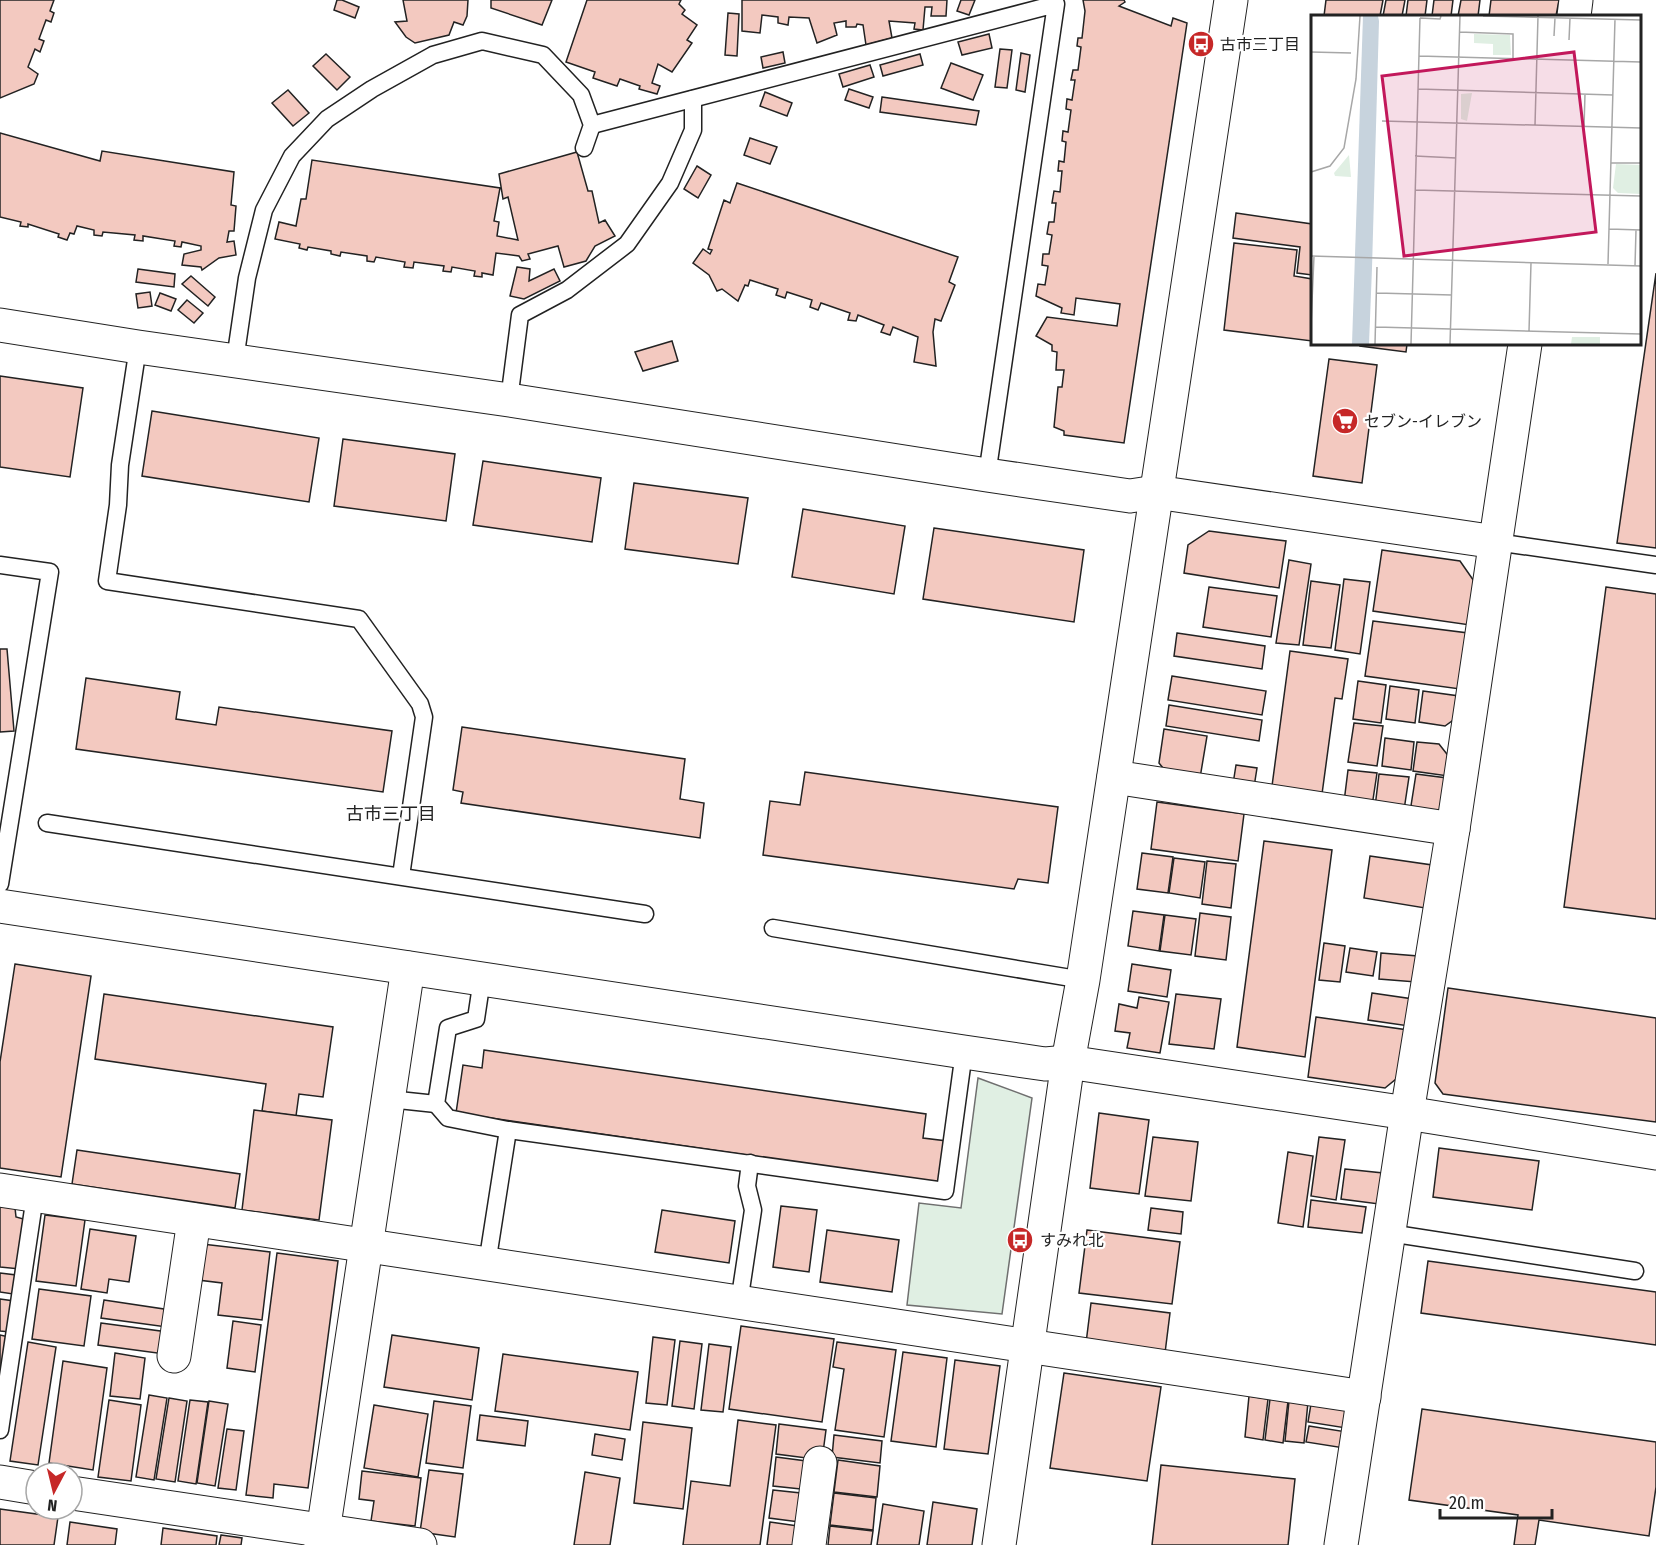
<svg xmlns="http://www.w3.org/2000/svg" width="1656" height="1545" font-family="'Fira Sans Condensed','Noto Sans JP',sans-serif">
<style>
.green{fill:#e0efe3;stroke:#6f6f6f;stroke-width:1.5}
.building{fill:#f3c9c0;stroke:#222;stroke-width:1.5}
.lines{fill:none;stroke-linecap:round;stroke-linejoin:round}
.service-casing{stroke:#222;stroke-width:19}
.minor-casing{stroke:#222;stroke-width:35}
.service{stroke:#fff;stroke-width:16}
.minor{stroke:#fff;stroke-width:33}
.labels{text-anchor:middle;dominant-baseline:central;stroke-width:4.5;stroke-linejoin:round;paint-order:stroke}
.poi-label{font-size:16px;fill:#222;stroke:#fff;text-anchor:start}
.neighbourhood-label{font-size:18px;fill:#222;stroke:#fff}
.inset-road{fill:none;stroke:#a7a7a7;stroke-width:1.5}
.view{fill:#c2185b;fill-opacity:0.15;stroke:#c2185b;stroke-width:3}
.inset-edge{fill:none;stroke:#222;stroke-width:3}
</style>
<rect width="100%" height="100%" fill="#fff"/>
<polygon class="green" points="978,1078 1032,1098 1002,1314 907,1305 919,1203 961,1208"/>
<g class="building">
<polygon points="0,0 54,0 50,11 54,13 51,22 46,20 39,39 44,41 40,52 35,49 28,67 38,74 34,84 0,98"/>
<polygon points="337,0 342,0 359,7 355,18 334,10"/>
<polygon points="403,0 468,0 467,16 463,25 454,22 449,35 415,43 406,37 395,22 407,21"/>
<polygon points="491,0 552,0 542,25 491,8"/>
<polygon points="587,0 681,0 679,4 685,10 682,14 697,25 687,40 692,43 672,72 658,64 652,83 660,86 657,94 639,89 640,86 620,79 617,86 593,78 595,72 566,62"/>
<polygon points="742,0 947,0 946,16 931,16 932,7 925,7 923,30 914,29 915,23 889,21 892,38 866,45 863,25 857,24 856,27 846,27 846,21 834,23 837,35 817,43 809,18 789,17 788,25 778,23 778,17 762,15 760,33 742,31"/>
<polygon points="961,0 975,0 969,15 957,11"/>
<polygon points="1083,0 1124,0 1125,2 1119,6 1171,26 1173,18 1187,23 1124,443 1064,435 1064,431 1054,427 1058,387 1062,387 1064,370 1056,370 1057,352 1052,351 1052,345 1036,336 1047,317 1117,326 1120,304 1076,298 1074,315 1061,313 1062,308 1036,296 1038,284 1045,285 1048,266 1042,265 1043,254 1049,254 1052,235 1047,234 1049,222 1054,222 1056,203 1052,203 1054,191 1060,192 1062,171 1058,171 1059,161 1064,162 1066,142 1062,141 1063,131 1068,132 1071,110 1066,109 1067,99 1072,100 1075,80 1071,80 1073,70 1078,70 1081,47 1077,46 1078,38 1082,38 1085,11"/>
<polygon points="1326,0 1383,0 1380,16 1324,16"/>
<polygon points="1386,0 1405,0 1402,16 1383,16"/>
<polygon points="1408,0 1427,0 1425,16 1406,16"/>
<polygon points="1434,0 1453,0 1451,16 1432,16"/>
<polygon points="1461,0 1480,0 1478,16 1458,16"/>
<polygon points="1491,0 1559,0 1556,16 1489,16"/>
<polygon points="728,13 739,14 737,56 725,55"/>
<polygon points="989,34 992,48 962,55 958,42"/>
<polygon points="1000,49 1012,50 1007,88 995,87"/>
<polygon points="783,52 785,63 763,68 761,57"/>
<polygon points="1021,53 1030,55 1025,92 1016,90"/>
<polygon points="326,54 350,77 337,90 313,66"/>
<polygon points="920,54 923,65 883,76 880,65"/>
<polygon points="951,63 983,75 973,100 941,88"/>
<polygon points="870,65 874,77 843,87 839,74"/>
<polygon points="849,89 873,97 869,108 845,100"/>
<polygon points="288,90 309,113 293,126 272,103"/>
<polygon points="765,92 792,103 787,116 760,106"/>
<polygon points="882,97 979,111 976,125 880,112"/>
<polygon points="0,133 100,161 102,151 234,172 231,205 236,206 234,231 229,231 227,242 234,241 236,255 219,258 202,270 201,267 182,265 184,254 201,250 201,246 182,242 181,247 174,246 175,241 143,236 143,241 134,240 135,235 103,232 102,236 94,235 94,230 77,226 74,234 70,233 67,240 58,237 59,234 28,224 28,227 20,226 21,222 0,217"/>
<polygon points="750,138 777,147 770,164 744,155"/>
<polygon points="577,152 588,191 592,191 599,223 605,220 615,236 595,246 586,261 564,267 558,246 528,254 530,259 522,261 519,256 496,253 493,275 482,273 482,277 474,276 475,271 452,267 451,272 443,271 444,266 414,262 413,268 404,267 405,262 376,257 374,262 367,261 367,256 341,252 340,256 331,254 331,251 308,247 307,250 299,248 300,244 275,239 279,222 296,226 301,199 306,199 312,160 500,188 494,221 499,222 497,236 518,240 508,197 503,199 499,174"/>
<polygon points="697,166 711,175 698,198 684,189"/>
<polygon points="737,183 958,257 949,282 955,285 941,321 935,319 933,332 936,366 914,362 918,337 893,327 890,335 881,332 884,325 858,315 856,321 848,320 850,313 821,303 818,310 810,307 812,300 787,292 785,298 776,295 778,289 750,280 748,286 745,285 738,301 722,289 717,291 709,275 693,263 703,249 710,254 712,250 708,249 724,200 730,203"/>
<polygon points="1236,213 1312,224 1312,275 1297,273 1300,247 1233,238"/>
<polygon points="1234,243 1297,250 1294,276 1312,279 1312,341 1224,330"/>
<polygon points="517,267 530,269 529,281 554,269 560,281 524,299 510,296"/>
<polygon points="138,269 175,274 174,287 136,282"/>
<polygon points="1656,273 1656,548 1617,543"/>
<polygon points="191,276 215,297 208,306 182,284"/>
<polygon points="150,292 152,306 138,308 136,294"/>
<polygon points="160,293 176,299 171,311 155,305"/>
<polygon points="187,300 203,313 194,323 178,310"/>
<polygon points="672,341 678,361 643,371 635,352"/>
<polygon points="1360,344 1407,344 1406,352 1360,346"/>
<polygon points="1329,359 1377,365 1362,483 1313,476"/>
<polygon points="0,376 83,388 70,477 0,467"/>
<polygon points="152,411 319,438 309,502 142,476"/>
<polygon points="343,439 455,454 446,521 334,506"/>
<polygon points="483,461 601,478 592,542 473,525"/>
<polygon points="634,483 748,498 738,564 625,549"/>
<polygon points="803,509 905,526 894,594 792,577"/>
<polygon points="934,528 1084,550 1074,622 923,599"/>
<polygon points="1209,531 1286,541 1279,588 1184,573 1188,545"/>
<polygon points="1382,550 1460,561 1476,584 1470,625 1373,611"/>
<polygon points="1289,560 1311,564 1299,645 1276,643"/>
<polygon points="1344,579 1370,582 1360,654 1335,650"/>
<polygon points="1311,581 1340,585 1331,648 1303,645"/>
<polygon points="1209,587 1277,596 1271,637 1203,627"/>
<polygon points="1606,587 1656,594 1656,919 1564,907"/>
<polygon points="1373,621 1468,633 1460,689 1365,676"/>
<polygon points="1177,633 1265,646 1262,669 1174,656"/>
<polygon points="0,649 7,649 14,731 0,732"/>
<polygon points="1290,651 1348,659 1342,699 1335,698 1322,794 1272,786"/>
<polygon points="1172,676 1266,691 1262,715 1168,700"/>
<polygon points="86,678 180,692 176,719 216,725 219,707 392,731 383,792 76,749"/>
<polygon points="1358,681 1386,685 1381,723 1353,719"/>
<polygon points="1390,686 1419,690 1415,723 1386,719"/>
<polygon points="1423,691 1459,696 1456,718 1445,726 1419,722"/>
<polygon points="1169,705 1262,720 1259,741 1166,726"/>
<polygon points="1354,723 1383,726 1377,766 1348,762"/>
<polygon points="462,727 685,759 680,799 704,803 700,838 461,803 463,792 453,790"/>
<polygon points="1164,729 1207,736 1200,778 1167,773 1159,763"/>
<polygon points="1385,738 1414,742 1411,770 1382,766"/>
<polygon points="1417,742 1439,744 1450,758 1448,776 1413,771"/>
<polygon points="1236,765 1257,768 1254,787 1233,784"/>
<polygon points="1348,770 1377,773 1372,806 1344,802"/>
<polygon points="805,772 1058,807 1048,883 1018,879 1014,889 763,855 770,801 800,805"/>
<polygon points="1379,774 1409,777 1404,810 1375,807"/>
<polygon points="1416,774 1447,778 1443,806 1436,815 1410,812"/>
<polygon points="1157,802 1244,814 1238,861 1151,849"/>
<polygon points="1264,841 1332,850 1305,1057 1237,1047"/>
<polygon points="1142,853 1173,857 1168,893 1137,889"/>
<polygon points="1370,856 1432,865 1425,908 1364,898"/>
<polygon points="1174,858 1205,862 1200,898 1169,893"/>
<polygon points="1207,861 1236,864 1231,908 1202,904"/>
<polygon points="1133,911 1164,915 1159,951 1128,946"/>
<polygon points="1200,913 1231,917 1226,960 1195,956"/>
<polygon points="1165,915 1196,919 1191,955 1160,951"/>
<polygon points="1324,943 1345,946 1340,982 1319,980"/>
<polygon points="1350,948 1377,952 1373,976 1346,972"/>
<polygon points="1381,953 1418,956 1416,982 1379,979"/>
<polygon points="15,964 91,976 61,1177 0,1168 0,1062"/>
<polygon points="1132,964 1171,970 1167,997 1128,991"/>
<polygon points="1448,988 1656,1018 1656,1122 1443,1094 1435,1083"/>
<polygon points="1372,993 1413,999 1409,1026 1368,1020"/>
<polygon points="104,994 333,1027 323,1097 299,1094 296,1116 262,1111 266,1084 95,1059"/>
<polygon points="1176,994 1221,999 1214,1049 1169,1044"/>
<polygon points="1139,997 1169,1002 1160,1053 1127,1048 1130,1033 1115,1031 1119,1004 1137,1008"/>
<polygon points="1316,1017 1408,1030 1402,1074 1385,1088 1308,1077"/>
<polygon points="484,1050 926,1114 923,1138 947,1141 941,1183 456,1113 463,1065 482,1068"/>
<polygon points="254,1110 332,1120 319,1220 242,1210"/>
<polygon points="1099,1113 1149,1120 1139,1194 1090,1188"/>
<polygon points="1153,1137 1198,1142 1191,1201 1145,1196"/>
<polygon points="1319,1137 1345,1140 1336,1200 1311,1196"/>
<polygon points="1439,1148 1539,1161 1532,1210 1433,1197"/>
<polygon points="77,1150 240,1174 235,1208 72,1184"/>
<polygon points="1288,1152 1313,1156 1303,1227 1278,1223"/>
<polygon points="1345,1169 1383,1173 1379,1204 1341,1199"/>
<polygon points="1311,1200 1366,1207 1362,1233 1308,1227"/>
<polygon points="0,1206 15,1208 16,1217 27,1220 20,1269 0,1267"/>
<polygon points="781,1206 817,1210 809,1272 773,1267"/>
<polygon points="1151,1208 1183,1212 1181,1234 1148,1230"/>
<polygon points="662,1210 735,1221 729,1263 655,1252"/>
<polygon points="45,1215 85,1220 76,1286 36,1281"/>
<polygon points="90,1229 136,1236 129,1282 109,1279 107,1293 81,1289"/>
<polygon points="827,1230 899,1240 892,1292 820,1282"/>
<polygon points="1087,1230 1180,1242 1172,1304 1079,1293"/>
<polygon points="202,1244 270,1252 262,1320 218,1315 222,1283 198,1280"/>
<polygon points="277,1253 338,1261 308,1488 274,1484 273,1498 246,1495"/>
<polygon points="1428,1261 1656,1292 1656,1345 1421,1313"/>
<polygon points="0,1273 16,1275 13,1294 0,1292"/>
<polygon points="39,1289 91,1296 84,1346 32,1339"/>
<polygon points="0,1299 14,1301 10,1332 0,1331"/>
<polygon points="104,1300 177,1311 174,1328 101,1318"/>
<polygon points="1091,1303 1170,1313 1165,1353 1086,1343"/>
<polygon points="233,1321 261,1325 255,1372 227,1368"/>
<polygon points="101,1323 175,1333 172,1355 98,1345"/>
<polygon points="741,1326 834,1339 822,1422 729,1409"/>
<polygon points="0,1335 9,1337 0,1402"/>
<polygon points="392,1335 479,1348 472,1400 384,1387"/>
<polygon points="653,1337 675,1340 667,1405 646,1403"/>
<polygon points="680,1341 702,1344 694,1409 672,1406"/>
<polygon points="28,1342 56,1347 38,1465 10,1461"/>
<polygon points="837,1342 896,1350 884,1437 835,1430 844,1369 833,1367"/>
<polygon points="709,1344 731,1347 723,1412 701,1410"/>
<polygon points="903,1352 947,1358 936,1447 891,1441"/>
<polygon points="115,1353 145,1358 140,1399 110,1396"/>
<polygon points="503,1354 638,1372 630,1430 495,1411"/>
<polygon points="955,1360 1000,1366 988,1454 944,1449"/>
<polygon points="63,1361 107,1368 93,1470 49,1463"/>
<polygon points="1064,1373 1161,1387 1147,1481 1050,1468"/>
<polygon points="149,1395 167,1398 154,1480 136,1477"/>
<polygon points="1249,1396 1268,1399 1263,1440 1245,1437"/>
<polygon points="169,1398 187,1401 175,1482 156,1479"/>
<polygon points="1270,1399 1288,1401 1283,1443 1265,1440"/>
<polygon points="109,1400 141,1405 131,1481 98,1477"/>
<polygon points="190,1400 208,1402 196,1484 178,1481"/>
<polygon points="209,1401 228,1404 215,1486 197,1483"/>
<polygon points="434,1401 471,1406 463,1468 426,1463"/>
<polygon points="1289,1401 1308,1402 1304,1443 1285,1441"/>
<polygon points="1311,1404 1349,1410 1346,1428 1308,1422"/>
<polygon points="374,1405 428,1414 418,1477 364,1468"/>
<polygon points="1422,1409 1656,1442 1656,1487 1649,1536 1539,1520 1535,1545 1514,1545 1518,1515 1409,1500"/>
<polygon points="480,1415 528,1421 525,1446 477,1440"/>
<polygon points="738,1420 776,1425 760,1545 683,1545 691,1481 730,1486"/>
<polygon points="643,1422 692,1428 683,1509 634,1503"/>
<polygon points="779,1424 826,1430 822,1460 776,1454"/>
<polygon points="1309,1426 1347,1432 1344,1448 1306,1442"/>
<polygon points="227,1429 244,1431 236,1490 218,1488"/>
<polygon points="595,1434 625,1439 622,1460 592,1455"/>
<polygon points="834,1435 882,1441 880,1463 832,1457"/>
<polygon points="776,1457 814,1462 810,1490 773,1486"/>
<polygon points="838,1460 880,1466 877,1497 834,1492"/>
<polygon points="1161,1465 1295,1479 1288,1545 1152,1545"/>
<polygon points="429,1470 463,1474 455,1537 420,1532"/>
<polygon points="362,1471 421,1478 415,1526 371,1521 374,1501 359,1499"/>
<polygon points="585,1472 620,1478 610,1545 574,1545"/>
<polygon points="773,1490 810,1494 807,1523 769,1518"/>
<polygon points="834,1493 876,1498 873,1530 830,1525"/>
<polygon points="933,1502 977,1509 972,1545 927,1545"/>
<polygon points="883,1504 924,1511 919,1545 877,1545"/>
<polygon points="0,1509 58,1517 54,1545 0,1545"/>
<polygon points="70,1522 117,1529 115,1545 67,1545"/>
<polygon points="770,1522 805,1527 802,1545 767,1545"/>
<polygon points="830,1526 873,1531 871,1545 828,1545"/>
<polygon points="163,1528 217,1536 216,1545 161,1545"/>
<polygon points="221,1535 242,1538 241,1545 219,1545"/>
</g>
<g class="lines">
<defs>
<g id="service">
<polyline points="592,125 1056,4 987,475"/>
<polyline points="138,347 120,465 118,505 107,581 359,619 420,704 424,717 401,876"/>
<polyline points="235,360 247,278 264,210 292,156 327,119 372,89 433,55 482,41 543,55 581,95 592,125 584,148"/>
<polyline points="509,400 520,315 567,290 627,244 670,183 693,130 693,99"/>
<polyline points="1496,542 1656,565"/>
<polyline points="0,565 50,572 0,884"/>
<polyline points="47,823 645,914"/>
<polyline points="773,928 1083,980"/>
<polyline points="482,979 476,1019 448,1028 436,1104 448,1118 508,1130 945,1191 964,1052"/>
<polyline points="389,1099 436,1104"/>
<polyline points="1389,1233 1635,1271"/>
<polyline points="487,1264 508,1130"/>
<polyline points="739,1303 753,1210 747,1186 750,1163"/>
<polyline points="0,1430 35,1196"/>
</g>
<g id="minor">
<polyline points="1574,16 1576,0"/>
<polyline points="0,325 138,347 509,400 987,475 1130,496 1156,492 1496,542"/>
<polyline points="1114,777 1453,829"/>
<polyline points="0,906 964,1052 1045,1064 1068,1062 1407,1113 1656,1153"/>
<polyline points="0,1190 1364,1397"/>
<polyline points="174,1356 194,1220"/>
<polyline points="0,1482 36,1488"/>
<polyline points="72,1493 420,1545"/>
<polyline points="321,1545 408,968"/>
<polyline points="809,1545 820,1463"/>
<polyline points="999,1545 1068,1062 1083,980 1231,0"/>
<polyline points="1341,1545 1407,1113 1453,829 1525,344"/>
</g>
</defs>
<use href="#service" class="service-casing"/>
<use href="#minor" class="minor-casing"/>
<use href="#service" class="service"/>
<use href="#minor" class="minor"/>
</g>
<defs>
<symbol id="bus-disc" viewBox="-11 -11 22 22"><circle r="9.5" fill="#c62828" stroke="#fff"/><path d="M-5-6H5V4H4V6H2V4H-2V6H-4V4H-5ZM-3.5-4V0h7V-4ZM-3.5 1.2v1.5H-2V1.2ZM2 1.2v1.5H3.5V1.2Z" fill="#fff"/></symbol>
<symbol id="supermarket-disc" viewBox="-11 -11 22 22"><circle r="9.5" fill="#c62828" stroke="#fff"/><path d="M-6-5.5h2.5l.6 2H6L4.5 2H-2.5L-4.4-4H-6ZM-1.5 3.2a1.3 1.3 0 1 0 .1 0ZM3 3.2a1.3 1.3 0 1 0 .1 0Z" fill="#fff"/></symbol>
</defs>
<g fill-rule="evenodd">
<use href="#bus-disc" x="1186" y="29" width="30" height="30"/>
<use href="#supermarket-disc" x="1330" y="406" width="30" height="30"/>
<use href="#bus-disc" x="1005" y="1225" width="30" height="30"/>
</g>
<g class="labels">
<g class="poi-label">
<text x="1220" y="44">古市三丁目</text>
<text x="1364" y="421">セブン-イレブン</text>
<text x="1040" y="1240">すみれ北</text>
</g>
<g class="neighbourhood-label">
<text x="391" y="814">古市三丁目</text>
</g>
</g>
<g transform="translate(1311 15)">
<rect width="330" height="330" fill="#fff"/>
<path d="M163 19 199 20 200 40H182V29L163 28ZM161 78 156 106 150 104V79ZM38 140 40 162 24 161 23 158ZM305 149 330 150V179L307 178 302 173ZM261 322H289V329H260Z" fill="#e0efe3"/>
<path d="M52 1H67L68 6 61 253 58 329H41Z" fill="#c7d3dd"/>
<path class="inset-road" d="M172 1 330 5M109 3 129 4 130 1M148 17 202 19V43M243 21 244 3M258 25 259 3M0 37 40 38M108 41 330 47M107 74 302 80M71 106 330 113M224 110 227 1M273 112 274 79M104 141 145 143M300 148H330M0 157 19 151 33 133 45 64 49 1M104 175 330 181M298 214 330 215M0 241 330 251M297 249 304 4M324 251 325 215M66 278 141 280M0 310 3 241M65 312 330 319M218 316 220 248M64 329 66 252M100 329 109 3M139 329 149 1"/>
<path class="view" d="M263 37 285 217 93 241 71 61Z"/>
<rect width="330" height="330" class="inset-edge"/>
</g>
<g transform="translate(54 1491) rotate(187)"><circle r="28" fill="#ffffff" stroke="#a7a7a7" stroke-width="1.5"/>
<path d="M0-4.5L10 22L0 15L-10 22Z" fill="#c62828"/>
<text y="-9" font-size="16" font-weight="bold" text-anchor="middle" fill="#222222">N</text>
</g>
<path d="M1440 1509v9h112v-9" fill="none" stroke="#222222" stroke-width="3"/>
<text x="1449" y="1509" font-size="18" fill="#222222" stroke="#ffffff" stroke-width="4.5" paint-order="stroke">20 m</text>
</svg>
